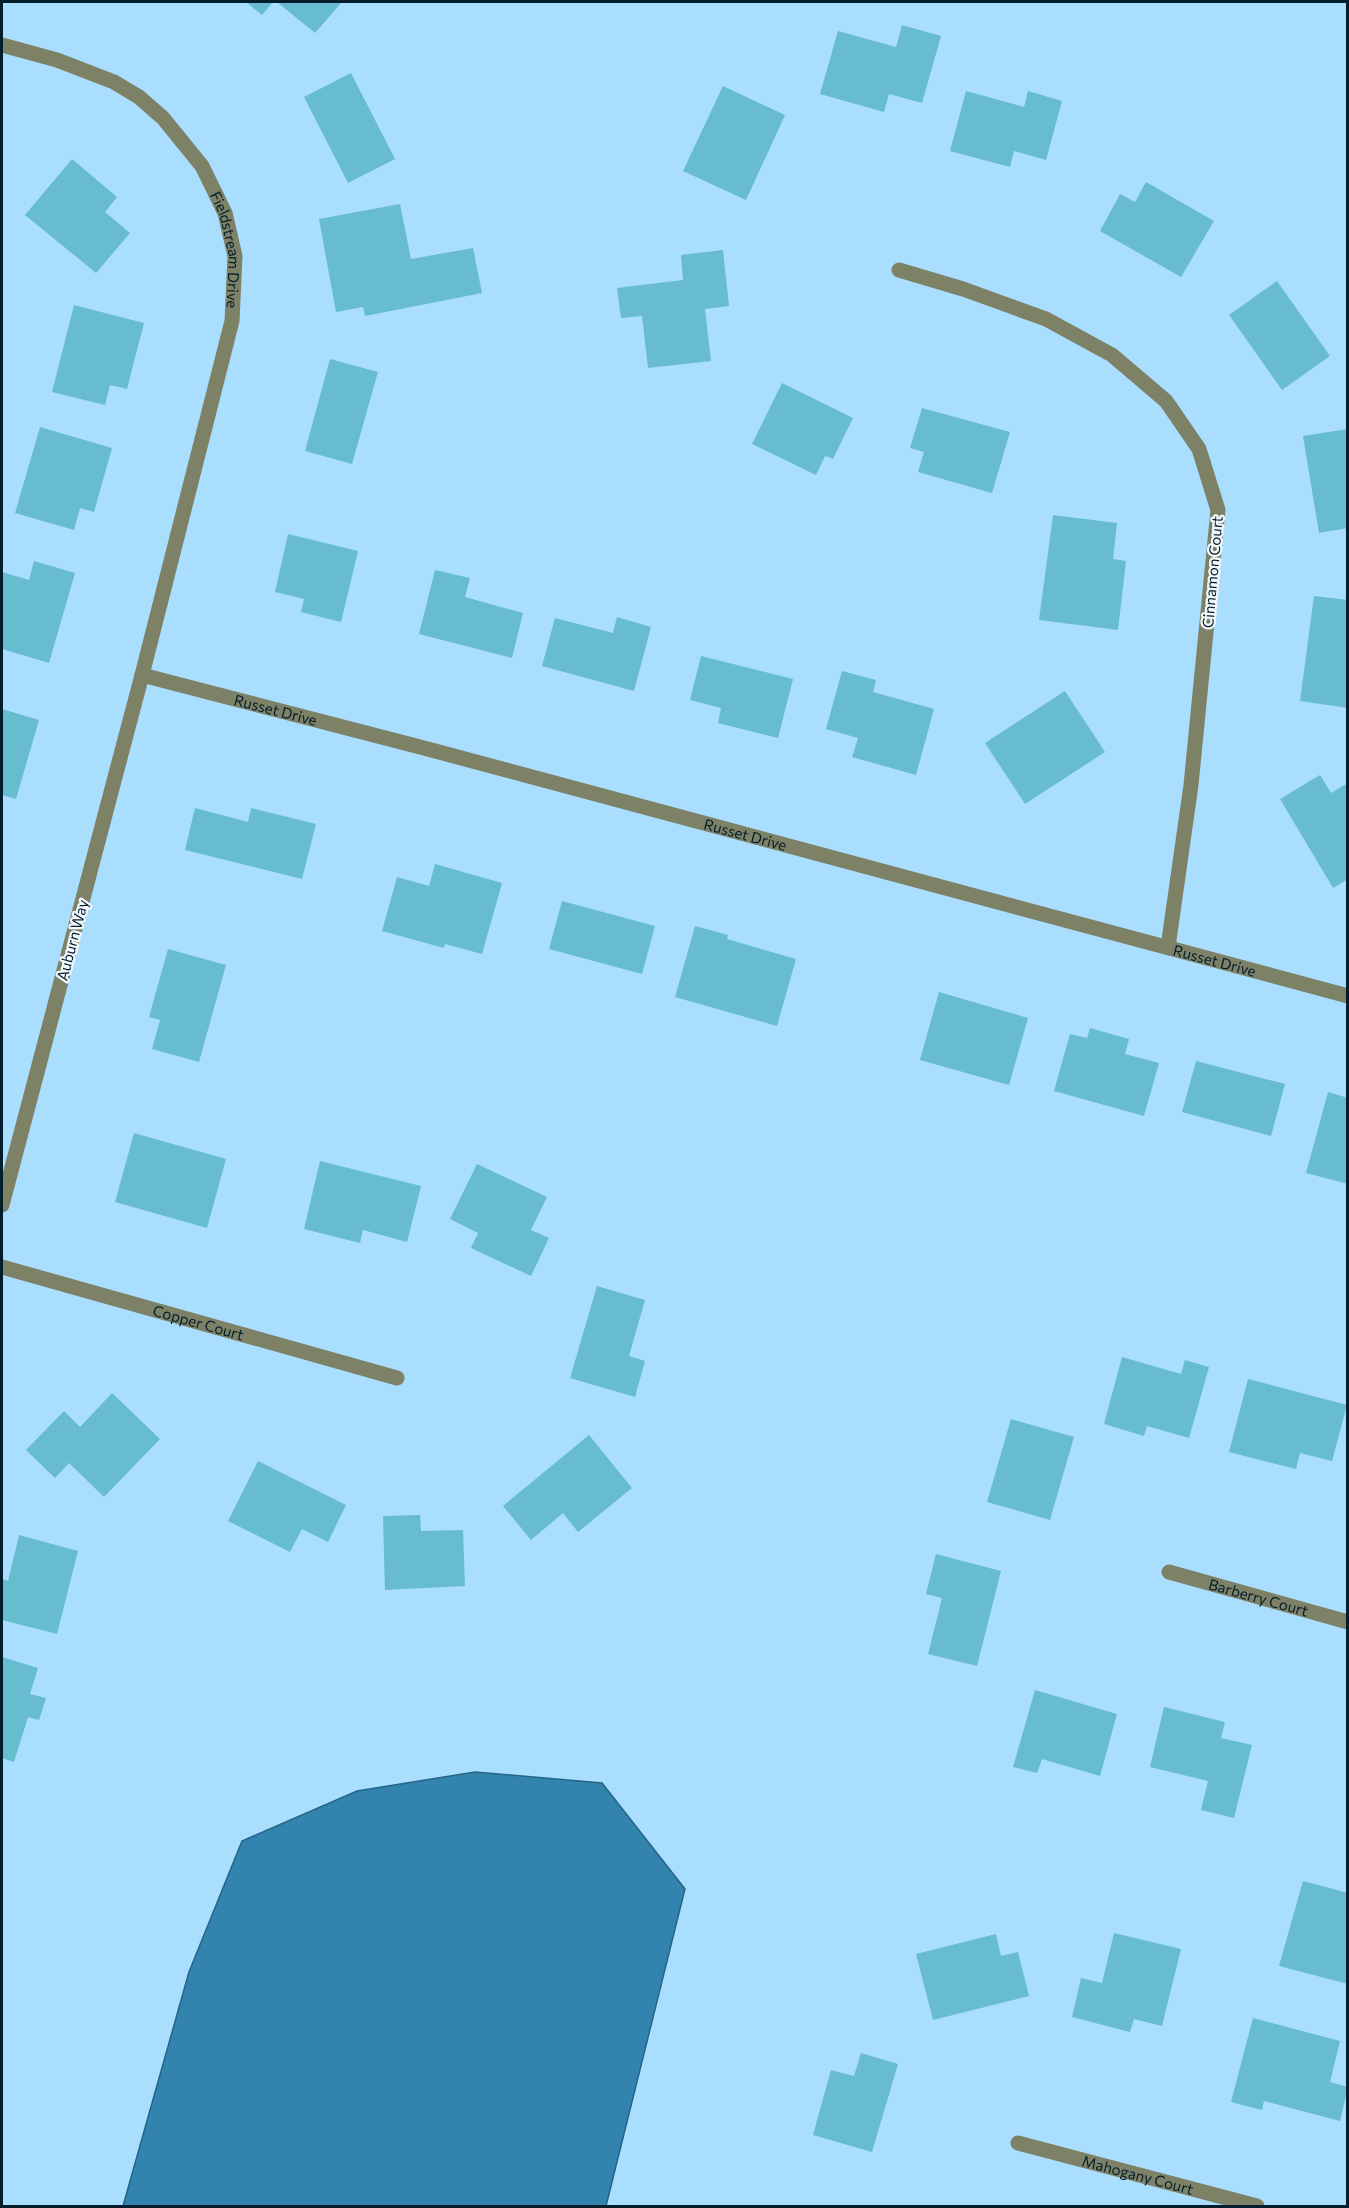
<svg xmlns="http://www.w3.org/2000/svg" width="1349" height="2208" font-family="Commissioner,sans-serif">
<style>
.water{fill:#3284ae;stroke:#246587;stroke-width:1.5}
.building{fill:#67bcd0}
.lines{fill:none;stroke-linecap:round;stroke-linejoin:round}
.minor{stroke:#7d8166;stroke-width:15}
.labels{text-anchor:middle;dominant-baseline:central;stroke-width:4.5;stroke-linejoin:round;paint-order:stroke}
.street-label{font-size:15px;fill:#021d2c;stroke:#f2f8fc}
</style>
<rect width="100%" height="100%" fill="#aadefe"/>
<polygon class="water" points="475,1772 602,1783 685,1889 606,2206 123,2206 189,1972 242,1841 357,1791"/>
<g class="building">
<polygon points="246,2 273,2 262,15"/>
<polygon points="277,2 342,2 315,33"/>
<polygon points="902,25 941,36 922,103 889,94 884,112 820,94 838,31 896,47"/>
<polygon points="351,73 395,159 348,183 304,97"/>
<polygon points="723,86 785,115 746,200 683,171"/>
<polygon points="966,91 1024,107 1028,91 1062,101 1046,160 1014,151 1010,167 950,151"/>
<polygon points="72,159 117,197 105,212 130,233 96,273 25,215"/>
<polygon points="1146,182 1214,221 1181,277 1100,231 1120,194 1135,202"/>
<polygon points="400,204 411,259 473,248 482,293 365,316 363,307 336,312 319,219"/>
<polygon points="723,250 729,306 705,309 711,361 648,368 642,316 621,318 617,288 683,280 681,255"/>
<polygon points="1277,281 1330,356 1282,390 1229,315"/>
<polygon points="74,305 144,323 127,389 110,385 105,405 52,392"/>
<polygon points="330,359 378,372 352,464 305,451"/>
<polygon points="782,383 853,418 833,459 825,456 816,475 752,444"/>
<polygon points="922,408 1010,432 992,493 918,472 924,452 910,448"/>
<polygon points="40,427 112,448 94,512 80,508 74,530 15,513"/>
<polygon points="1348,429 1348,528 1319,533 1303,436"/>
<polygon points="1053,515 1117,523 1113,559 1126,561 1118,630 1039,620"/>
<polygon points="288,534 358,551 341,622 301,612 304,599 275,592"/>
<polygon points="34,561 75,573 49,663 2,649 2,572 29,580"/>
<polygon points="435,570 470,578 465,597 523,613 512,658 419,634"/>
<polygon points="1314,596 1348,600 1348,708 1300,701"/>
<polygon points="617,617 651,627 634,691 542,666 555,618 613,633"/>
<polygon points="701,656 793,679 778,738 718,723 721,708 690,700"/>
<polygon points="842,671 876,680 873,692 934,709 916,775 852,757 858,738 826,729"/>
<polygon points="1065,691 1105,752 1025,804 985,743"/>
<polygon points="2,709 39,720 16,799 2,795"/>
<polygon points="1320,775 1331,793 1348,783 1348,879 1333,888 1280,799"/>
<polygon points="195,808 248,822 251,808 316,824 302,879 185,850"/>
<polygon points="435,864 502,883 482,954 445,944 444,948 382,931 397,877 429,886"/>
<polygon points="562,901 655,926 642,974 549,949"/>
<polygon points="695,926 728,935 727,939 796,959 777,1026 675,997"/>
<polygon points="168,949 226,965 199,1062 152,1049 160,1020 149,1017"/>
<polygon points="939,992 1028,1018 1009,1085 920,1060"/>
<polygon points="1090,1028 1129,1039 1125,1054 1159,1063 1144,1116 1054,1091 1070,1034 1087,1038"/>
<polygon points="1196,1061 1285,1084 1271,1136 1182,1112"/>
<polygon points="1328,1092 1348,1098 1348,1184 1306,1173"/>
<polygon points="134,1133 226,1159 207,1228 115,1202"/>
<polygon points="320,1161 421,1186 407,1242 363,1230 360,1243 304,1229"/>
<polygon points="477,1164 547,1197 531,1230 549,1238 531,1276 471,1248 478,1233 450,1219"/>
<polygon points="597,1286 645,1300 629,1356 645,1361 635,1397 570,1378"/>
<polygon points="1122,1357 1181,1374 1185,1360 1209,1367 1189,1438 1147,1426 1144,1436 1104,1424"/>
<polygon points="1248,1379 1347,1405 1332,1461 1300,1453 1296,1469 1229,1452"/>
<polygon points="112,1393 160,1439 104,1497 69,1463 55,1478 26,1450 64,1411 80,1427"/>
<polygon points="1011,1419 1074,1437 1050,1520 987,1502"/>
<polygon points="589,1435 632,1488 578,1532 563,1513 531,1540 503,1506"/>
<polygon points="258,1461 346,1505 328,1542 302,1529 290,1552 228,1521"/>
<polygon points="420,1515 421,1531 463,1530 465,1586 385,1590 383,1516"/>
<polygon points="19,1535 78,1551 57,1634 2,1620 2,1579 8,1581"/>
<polygon points="936,1554 1001,1571 977,1666 928,1654 942,1598 926,1594"/>
<polygon points="2,1657 38,1668 30,1694 46,1698 39,1720 28,1717 14,1762 2,1758"/>
<polygon points="1035,1690 1117,1714 1100,1776 1042,1759 1037,1773 1013,1767"/>
<polygon points="1164,1707 1225,1722 1221,1738 1252,1745 1234,1818 1201,1810 1208,1781 1150,1767"/>
<polygon points="1303,1881 1348,1893 1348,1984 1279,1966"/>
<polygon points="1114,1933 1181,1949 1162,2026 1134,2019 1130,2032 1072,2017 1081,1978 1102,1983"/>
<polygon points="996,1934 1001,1956 1018,1952 1029,1996 933,2020 916,1954"/>
<polygon points="1253,2018 1340,2041 1330,2082 1348,2087 1340,2121 1264,2101 1262,2110 1231,2102"/>
<polygon points="861,2053 898,2064 872,2152 813,2135 831,2070 854,2076"/>
</g>
<g class="lines">
<g class="minor">
<path id="s1" d="M2 45 57 60 114 82 139 97 163 118 202 166 225 213 235 256 232 321 142 675 2 1205"/>
<polyline points="899,270 963,289 1046,319 1112,355 1166,401 1199,449 1218,510 1191,785 1168,947"/>
<path id="s2" d="M142 675 424 748 1348 996"/>
<path id="s3" d="M2 1267 397 1378"/>
<path id="s4" d="M1169 1572 1348 1622"/>
<path id="s5" d="M1018 2143 1257 2206"/>
</g>
</g>
<g class="labels">
<g class="street-label">
<text stroke="none"><textPath href="#s1" startOffset="330">Fieldstream Drive</textPath></text>
<text transform="translate(1212 572) rotate(-85)">Cinnamon Court</text>
<text stroke="none"><textPath href="#s2" startOffset="138">Russet Drive</textPath></text>
<text stroke="none"><textPath href="#s2" startOffset="624">Russet Drive</textPath></text>
<text transform="translate(72 940) rotate(-75)">Auburn Way</text>
<text stroke="none"><textPath href="#s2" startOffset="1110">Russet Drive</textPath></text>
<text stroke="none"><textPath href="#s3" startOffset="204">Copper Court</textPath></text>
<text stroke="none"><textPath href="#s4" startOffset="93">Barberry Court</textPath></text>
<text stroke="none"><textPath href="#s5" startOffset="124">Mahogany Court</textPath></text>
</g>
</g>
<rect width="1349" height="2208" fill="none" stroke="#021d2c" stroke-width="6"/>
</svg>
